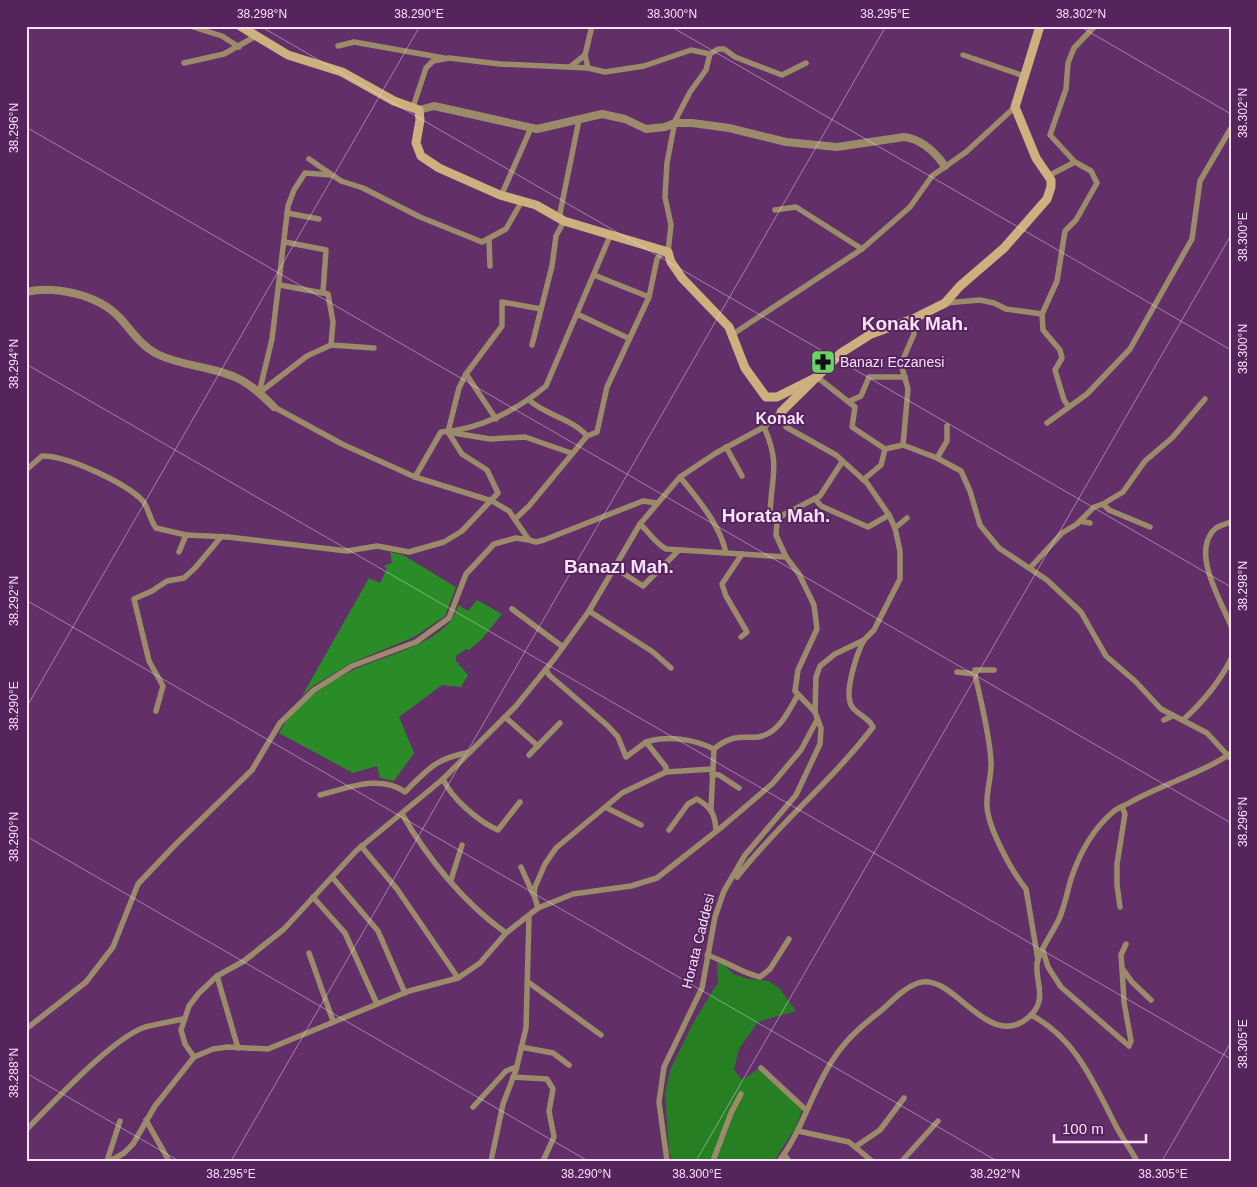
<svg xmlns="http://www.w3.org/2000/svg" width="1257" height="1187" font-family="Arial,sans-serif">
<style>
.green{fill:#267f23}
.forest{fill:#298c26}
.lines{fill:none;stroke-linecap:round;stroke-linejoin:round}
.minor{stroke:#9c8b6b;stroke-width:5.5}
.tertiary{stroke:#9c8b6b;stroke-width:8}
.secondary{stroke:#ccb07d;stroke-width:9}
.ticks{fill:none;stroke:#f9e1fc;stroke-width:1;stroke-opacity:0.45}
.labels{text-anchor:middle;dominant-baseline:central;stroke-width:4;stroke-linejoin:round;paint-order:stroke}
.poi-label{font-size:14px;fill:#f9e1fc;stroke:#56245d;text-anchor:start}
.street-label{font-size:14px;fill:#f9e1fc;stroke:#56245d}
.quarter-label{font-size:16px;font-weight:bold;fill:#f9e1fc;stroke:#56245d}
.district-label{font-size:19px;font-weight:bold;fill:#f9e1fc;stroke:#56245d}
.neatline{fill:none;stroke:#f9e1fc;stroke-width:2}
.ticks-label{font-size:12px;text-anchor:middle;fill:#f9e1fc}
</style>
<rect width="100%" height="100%" fill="#622f69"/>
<polygon class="green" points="722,962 733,974 749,979 769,981 780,989 796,1011 758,1022 739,1049 734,1070 742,1080 758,1069 802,1110 796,1127 774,1161 672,1161 669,1151 665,1095 670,1070 693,1023 718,982 717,963"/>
<g class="forest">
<polygon points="390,552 403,555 456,587 445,616 414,637 351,663 313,686 302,696 369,578 380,583 387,569 384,566 392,563"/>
<path d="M477 600 502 614 482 639 469 650 466 649 456 656V661L468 675 461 687 442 685 399 717 414 753 394 781 380 778 377 766 353 773 279 733C292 707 325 684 351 671 383 656 424 649 450 622 454 617 456 610 459 605L468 611Z"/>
</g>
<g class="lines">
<g class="minor">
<polyline points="190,26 222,36 239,47"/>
<polyline points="338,46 354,42 444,58"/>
<polyline points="710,54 718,49 724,49 735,57 782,75 806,63"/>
<polyline points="963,55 1024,76"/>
<polyline points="184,63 224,54 256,36"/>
<polyline points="570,67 585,55"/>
<polyline points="588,68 585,55 592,26"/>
<polyline points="413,107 426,68 433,61 449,58 500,64 588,68 605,72 644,66 691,50 710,54 706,70 690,92 675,121 667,163 665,197 671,225 668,252 660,255 657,259 649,297 607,387 597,432 587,436 529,506 515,519"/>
<polyline points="309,159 341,181 363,188 420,217 482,242 506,229 522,201"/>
<polyline points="1075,162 1050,135 1066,89 1068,63 1074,48 1095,26"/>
<polyline points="501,196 531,128"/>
<polyline points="775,210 796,207 862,249"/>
<polyline points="287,213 319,219"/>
<polyline points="559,218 579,120"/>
<polyline points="489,239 490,266"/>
<polyline points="285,242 326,250 323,292"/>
<polyline points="594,275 649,297"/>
<polyline points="945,303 980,300 994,303 1006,309 1042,314 1057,281 1065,231 1076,220 1097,183 1091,171 1075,162 1048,176"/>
<polyline points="577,314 628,338"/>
<polyline points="1042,314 1043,330 1060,350 1062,358 1055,370 1064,400 1069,407 1047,423"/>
<polyline points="913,319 914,334 901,364 908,389 903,445 937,458 961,471 970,491 980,525 999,548 1047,580 1081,612 1106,656 1136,682 1161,709 1207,733 1231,759"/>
<polyline points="733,334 862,249 910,207 932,176 966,152 1015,107"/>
<polyline points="331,345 374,348"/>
<polyline points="532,345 552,266 556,236 564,221"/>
<polyline points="466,374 496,419"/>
<polyline points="817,377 855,407 852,427 885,449 881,465 863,480"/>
<polyline points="259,393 272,339 288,206 294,190 305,173 331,175"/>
<polyline points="259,393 307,356 331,345 333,322 328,294 280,285"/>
<path d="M529 400C545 415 573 419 587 436"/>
<polyline points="850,401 861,396 869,377 905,377"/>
<polyline points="274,407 342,444 415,477 492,501 509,511 529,540 536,542 544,540 643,501 657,503"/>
<polyline points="1069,407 1087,394 1130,349 1192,239 1200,181 1231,128"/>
<path d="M764 427C781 465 771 477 770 515L777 521 783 515 820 496 842 462"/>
<polyline points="448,432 490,439 525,437 571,453"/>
<polyline points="726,447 742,476"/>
<polyline points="885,449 903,445"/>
<polyline points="937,458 947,441 947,426"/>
<path d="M26 470 42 456C66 455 126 483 143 501 148 507 150 520 156 528L186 535"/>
<path d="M415 477 441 432C479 430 517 410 546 386L610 236"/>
<path d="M680 477C698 500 720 524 726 553"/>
<polyline points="815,499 821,506 868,527 889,515"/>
<polyline points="1103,504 1123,492 1145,461 1172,438 1205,399"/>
<polyline points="777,521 776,535 786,557"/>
<polyline points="1080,521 1090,523"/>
<path d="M1231 522C1226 524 1220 525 1216 528 1189 551 1222 602 1231 626"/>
<path d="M640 524C650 533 654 542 666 549L786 557 799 574 814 605 817 629 798 670 795 691 815 712"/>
<polyline points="895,528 907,518"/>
<polyline points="179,552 186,535 228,537 347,551 377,546 409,552 444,542 462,531 498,493 487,470 462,454 448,432 459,388 466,374 502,326 502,302 541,309"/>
<polyline points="615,568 643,586 679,550"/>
<polyline points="1030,568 1062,533 1077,524 1094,507 1103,504 1109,510 1150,527"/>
<polyline points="512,609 563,647"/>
<polyline points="589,611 653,652 671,668"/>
<polyline points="741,637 747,632 726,596 722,584 742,554"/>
<polyline points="546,669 549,675 608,726 618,737 626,757 646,742 666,767 666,772"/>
<polyline points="957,672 975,674"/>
<path d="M975 674C981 703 989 731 991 761 992 776 986 791 987 806 988 828 1012 872 1026 889L1038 960"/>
<polyline points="975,674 975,670 994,670"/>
<polyline points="156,711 163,686 149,661 134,599 152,591 167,581 184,578 195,568 221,537"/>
<polyline points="505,717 538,746"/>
<polyline points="1164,720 1172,716"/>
<path d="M1183 720C1203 702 1219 683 1231 659"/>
<path d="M646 742C668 735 693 739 714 749L711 809"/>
<path d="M714 749C739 728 751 744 769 733 783 725 790 708 798 695"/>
<polyline points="529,755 560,723"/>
<polyline points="712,774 719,775 739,788"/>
<path d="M443 779C451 798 479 822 498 830L520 802"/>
<path d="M320 795C348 788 380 774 405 792 429 768 435 759 470 752"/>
<polyline points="605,807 641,825"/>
<path d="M402 814C428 859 464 903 506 933"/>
<path d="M669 830 688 804 697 799C712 808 715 814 716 831"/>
<polyline points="361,846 397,889 458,978"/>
<polyline points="521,867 533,894"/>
<polyline points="332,877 378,931 405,993"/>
<path d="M737 877C779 823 831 782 873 727 870 719 859 715 853 708 842 696 857 653 864 640"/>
<polyline points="451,880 462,845"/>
<polyline points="313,897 345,933 377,1004"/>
<polyline points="1120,907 1117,885 1117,864 1125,814 1122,807"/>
<polyline points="538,908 534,895 535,887 545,864 556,848 622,793 666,772 712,769"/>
<polyline points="1043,951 1048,967 1061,987 1129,1046 1131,1041 1124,1002 1122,968 1132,982 1151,1000"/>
<polyline points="309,953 333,1021"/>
<path d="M707 955C726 961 741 973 760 977L770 969 789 939"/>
<polyline points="1122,968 1121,955 1126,944"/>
<polyline points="217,976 238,1048"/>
<polyline points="528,982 601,1035"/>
<path d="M1031 1015C1077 1039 1094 1084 1117 1128 1123 1139 1131 1150 1137 1161"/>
<polyline points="26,1029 86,982 113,947 138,884 176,844 252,770 280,723 314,690 352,666 416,642 449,618 466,574 494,544 516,538 529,540"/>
<polyline points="521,1047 553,1053 569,1065"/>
<polyline points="194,1057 185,1044 181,1030 189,1006 199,993 217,976 244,961 284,929 356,851 443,779 516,706 555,658 589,611 640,524 680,477 716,453 764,427 781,412"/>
<polyline points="761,1068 806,1110"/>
<polyline points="513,1077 547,1079 553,1089 549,1111 554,1137 543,1161"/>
<polyline points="473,1107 506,1071 516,1067"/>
<polyline points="146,1120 169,1161"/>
<path d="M26 1130C53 1103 111 1039 145 1027 157 1024 170 1022 183 1019"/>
<polyline points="798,1131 849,1142 872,1161"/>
<polyline points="855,1147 880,1130 904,1098"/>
<polyline points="784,1154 789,1161"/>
<polyline points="107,1161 120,1121"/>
<polyline points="110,1161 124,1153 133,1144 155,1106 194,1057 213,1049 228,1047 268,1049 409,991 458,978 480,963 506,933 538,908 573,894 631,886 657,878 723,826 772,784 801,750 817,720"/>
<polyline points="491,1161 503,1104 516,1070 526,1028 529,916"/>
<polyline points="667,1161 659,1102 664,1067 702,988 715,917 724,891 745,855 796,795 820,744 821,728 815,712 816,677 820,666 835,654 864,640 874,630 900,579 900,551 895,528 889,515 867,483 836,455 786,427 781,412"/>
<polyline points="713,1161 731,1113 741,1094"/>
<path d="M779 1161C803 1130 812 1090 834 1058 847 1038 864 1024 882 1010 893 1000 904 988 918 983 953 970 989 1055 1030 1016 1050 997 1032 978 1038 959 1043 945 1053 932 1059 919 1065 906 1067 892 1071 879 1079 855 1093 829 1113 812 1117 808 1124 806 1129 803 1160 785 1203 773 1231 753"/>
<polyline points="902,1161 938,1121"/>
</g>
<g class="tertiary">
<path d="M419 110 434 106 537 129 602 114 625 119 646 129 665 127 675 123H692L729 128 786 142 837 147 904 137C921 139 935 152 945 166"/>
<path d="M26 292C55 285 98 295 119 317 131 330 141 346 157 354 183 367 215 366 241 380 254 387 264 397 274 407"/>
</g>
<g class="secondary">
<polyline points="240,26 288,55 342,72 394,101 419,110 420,120 416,143 421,156 439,168 500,195 536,205 564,221 668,252 671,262 682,278 729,327 745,368 766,397 777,397 817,377"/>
<polyline points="781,412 841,353 871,334 913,319 945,303 960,286 1004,248 1047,199 1051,187 1051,180 1036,158 1015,107 1040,26"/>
</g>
</g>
<path class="ticks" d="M260 26 1231 587M670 26 1231 350M1079 26 1231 114M26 127 1231 823M26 364 1231 1059M26 600 997 1161M26 708 420 26M26 836 588 1161M26 1073 179 1161M231 1161 886 26M696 1161 1231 235M1162 1161 1231 1042"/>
<defs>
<symbol id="pharmacy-square" viewBox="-11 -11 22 22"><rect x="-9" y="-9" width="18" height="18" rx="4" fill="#69d364" stroke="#56245d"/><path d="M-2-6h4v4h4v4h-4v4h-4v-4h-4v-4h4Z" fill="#111"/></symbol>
</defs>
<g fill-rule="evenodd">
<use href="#pharmacy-square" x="809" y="348" width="28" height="28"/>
</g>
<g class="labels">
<g class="poi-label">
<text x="840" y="362">Banazı Eczanesi</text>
</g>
<g class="street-label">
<text transform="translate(698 941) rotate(-76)">Horata Caddesi</text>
</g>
<g class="quarter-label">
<text x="780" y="418">Konak</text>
</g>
<g class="district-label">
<text x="915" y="323">Konak Mah.</text>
<text x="776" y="515">Horata Mah.</text>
<text x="619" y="566">Banazı Mah.</text>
</g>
</g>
<rect width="1257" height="1187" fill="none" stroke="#56245d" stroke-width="55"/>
<path d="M1054 1134v8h92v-8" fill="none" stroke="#f9e1fc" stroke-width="2.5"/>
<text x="1062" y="1134" font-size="15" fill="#f9e1fc" stroke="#56245d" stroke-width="4" paint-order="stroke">100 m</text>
<rect x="28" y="28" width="1202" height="1132" class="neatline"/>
<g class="ticks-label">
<text x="262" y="18">38.298°N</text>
<text x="419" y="18">38.290°E</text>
<text x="672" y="18">38.300°N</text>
<text x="885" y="18">38.295°E</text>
<text x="1081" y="18">38.302°N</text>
<text transform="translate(1243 113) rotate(-90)" y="4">38.302°N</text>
<text transform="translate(14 128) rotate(-90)" y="4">38.296°N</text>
<text transform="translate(1243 237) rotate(-90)" y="4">38.300°E</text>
<text transform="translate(1243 349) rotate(-90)" y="4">38.300°N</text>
<text transform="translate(14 364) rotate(-90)" y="4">38.294°N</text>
<text transform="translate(1243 586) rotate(-90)" y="4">38.298°N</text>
<text transform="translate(14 601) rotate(-90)" y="4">38.292°N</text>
<text transform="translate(14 706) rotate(-90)" y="4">38.290°E</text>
<text transform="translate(1243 822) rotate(-90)" y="4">38.296°N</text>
<text transform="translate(14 837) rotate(-90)" y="4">38.290°N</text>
<text transform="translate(1243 1044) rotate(-90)" y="4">38.305°E</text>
<text transform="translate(14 1073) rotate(-90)" y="4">38.288°N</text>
<text x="231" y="1178">38.295°E</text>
<text x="586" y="1178">38.290°N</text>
<text x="697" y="1178">38.300°E</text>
<text x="995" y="1178">38.292°N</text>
<text x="1163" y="1178">38.305°E</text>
</g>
</svg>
